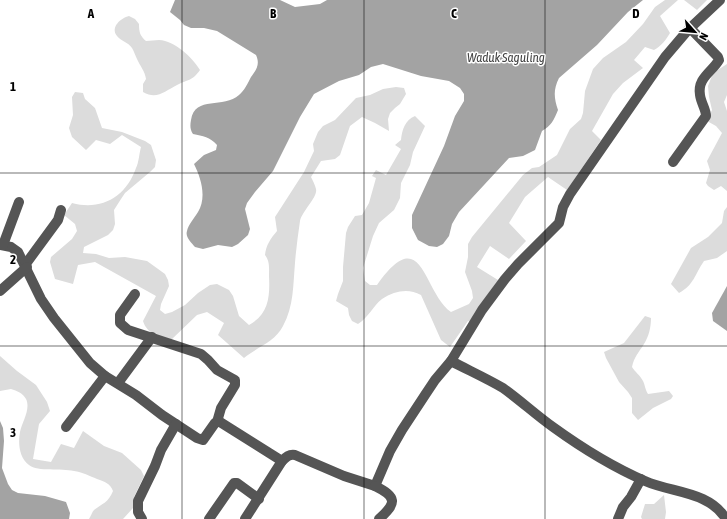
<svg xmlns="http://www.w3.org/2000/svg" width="727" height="519" font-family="'Asap Condensed',sans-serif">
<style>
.green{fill:#dcdcdc}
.water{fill:#a3a3a3}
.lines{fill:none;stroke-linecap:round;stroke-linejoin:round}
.minor{stroke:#555;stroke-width:10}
.grid{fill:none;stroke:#000;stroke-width:1;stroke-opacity:0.55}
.labels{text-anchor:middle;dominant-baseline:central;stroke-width:3;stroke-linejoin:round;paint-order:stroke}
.water-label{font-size:13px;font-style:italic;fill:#444;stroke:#fff}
.grid-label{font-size:13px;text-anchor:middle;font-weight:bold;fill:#000;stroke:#fff;stroke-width:3;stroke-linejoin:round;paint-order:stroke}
</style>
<rect width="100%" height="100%" fill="#fff"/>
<g class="green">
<path d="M665 0H678L660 16 670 33C666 40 661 46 654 50L645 47 634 60 643 68 623 83 613 94 592 131 601 140 567 190 548 177 525 197 509 223 526 241 509 259 490 246 477 267 498 280 475 312 470 322 468 321 450 347 441 340 421 295C408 288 395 291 382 299 373 306 368 318 358 324L352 321 349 315 348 308 336 301 338 294 343 281V267L346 233 348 227 355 216 362 215 369 203 376 178 372 176 376 170 386 175 401 149 395 145 401 140C402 130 405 120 415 116L425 126 413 152 410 165 401 183 400 198 394 210 379 223 373 236 363 268 365 281 370 285H377C423 220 423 293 451 312L469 304 473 298 472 291 465 272 468 257V244L472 237 523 175 532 168 539 167 557 155 570 129 581 119 583 113 585 91 593 69 603 58 626 42 643 24 655 7Z"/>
<polygon points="684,0 707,0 697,10"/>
<path d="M129 16 135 19 139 24C139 32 140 36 146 41 150 41 155 40 159 40 175 41 192 57 200 70 192 81 189 79 177 85 165 91 157 100 143 92V84L146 79C145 71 140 66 137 59 135 55 134 51 132 48 128 42 121 41 117 36 110 27 121 18 129 16Z"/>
<polygon points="727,64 727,95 724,102 727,111 727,191 721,186 714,190 708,186 706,183 710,170 707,161 722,133 716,126 707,121 712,110 709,97 708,86 713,73"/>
<path d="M396 87 404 88 406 94 400 104 395 108 390 113 388 119 389 131 375 123 362 117 350 126 340 155 335 159 321 161 311 177C313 181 315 185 316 189 318 197 302 211 300 221 298 235 296 249 295 263 293 285 294 306 283 326 275 342 257 347 244 358L218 335 224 323 207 312 197 315 171 340C159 337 147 334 143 321L156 296 95 262 78 265 73 284 55 279 50 262 51 257 72 239 77 231 75 224 64 215 72 203C101 211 126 197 136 168 139 162 139 154 141 147L122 135 110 144 96 140 86 150 72 137 69 128 73 115 72 97 75 92 83 93 85 99 95 108 102 128 122 132 145 141 151 145 156 160 155 167 150 172 125 193 121 199 114 210 115 224 113 230 108 235 84 247 83 253 96 254 109 258 125 257 147 261 165 274 168 280 169 286 161 304 160 310 165 314 172 312 185 305 198 293 210 285 217 284 229 290 233 296 239 316 249 325C269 314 270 296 269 276 269 267 270 262 265 255 266 245 271 238 277 231L275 217 304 172 314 151 313 144 318 132 323 126 335 120 356 98 370 95 383 89Z"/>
<path d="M727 207V251L717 258 704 261C695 274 694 285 679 293L671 284 691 248 708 237 722 223 724 211Z"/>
<path d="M645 316 651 318C651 327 649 336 644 344 639 352 634 357 632 367 635 372 640 375 643 381 645 385 645 389 648 394L669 391 673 396 671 399 653 408 638 420 632 413V398L628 392 619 382 606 358 604 352 624 343Z"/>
<path d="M0 356 17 371 36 385 47 402 50 411 39 424 33 459 51 462 61 444 74 448 83 431 104 446 122 453 141 470 144 476 134 497 133 508 123 519H89C91 516 92 512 94 510 103 503 108 503 113 491 110 483 105 482 97 479 90 476 82 472 74 471 61 468 38 472 29 465 19 458 18 443 20 432 22 422 31 409 26 399 23 393 17 391 11 389L0 391Z"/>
<polygon points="664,495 666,512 665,519 642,519 641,517 645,504 654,504"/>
</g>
<g class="water">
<path d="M175 0H280L295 7 320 4 327 0H643L628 12 597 45 559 78C553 90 554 98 558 110 554 120 551 126 542 131L535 150 523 156 509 158 459 212 452 224 449 236 443 244 437 247 429 246 418 240 412 228V215L444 146 455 116 464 101V94L460 88 449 81 421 76 383 64 371 67 359 75 339 81 314 94 300 117 273 171 255 192 247 203 245 209 250 229 248 235 238 244 232 247 218 245 203 249 195 247C191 242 185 237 187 231 188 225 195 217 198 212 207 197 201 178 194 164L204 155 216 150 217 145C210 137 203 136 193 134 190 129 190 126 191 120 195 95 224 109 239 95 244 91 248 83 251 77 257 69 260 64 256 55L217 31 204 28H191L184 25 180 20 170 12Z"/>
<polygon points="727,286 727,331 713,321 712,313"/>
<polygon points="0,421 3,428 4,441 2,468 8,484 12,490 18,493 45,496 66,502 70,513 69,519 0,519"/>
</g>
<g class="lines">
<g class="minor">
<path d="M673 162 706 116C706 109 701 103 700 95 697 78 712 72 719 60L718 57 690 28"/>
<path d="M0 245 11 247 18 252 41 299 54 318 90 363 105 376 136 395 162 415 197 438 203 440 215 423 217 422H220L282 461C286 457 289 454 295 455L344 476 375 486 390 451 402 430 425 395 435 380 451 361 482 310 505 279 518 264 559 223 563 207 570 194 665 57 688 30 720 0"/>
<polyline points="3,245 19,202"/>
<polyline points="25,265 58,220 61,210"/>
<polyline points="0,291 27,267"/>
<polyline points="135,294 120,315 120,323 128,330 201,354 208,360 217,370 235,380 235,385 221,408 217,422"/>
<path d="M451 361C468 370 486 378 503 388 520 400 536 415 553 427 582 448 613 467 645 481 672 493 709 491 726 519"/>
<polyline points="118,383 152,337"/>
<polyline points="66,427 105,376"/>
<path d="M375 486C397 497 397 503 379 519"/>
<polyline points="142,519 138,512 138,501 155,466 161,450 176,424"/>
<polyline points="209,519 234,483 237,483 259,499"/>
<polyline points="245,519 282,461"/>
<polyline points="618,519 623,507 631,497 641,479"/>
</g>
</g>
<path class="grid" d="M182 0V519M364 0V519M545 0V519M0 173H727M0 346H727"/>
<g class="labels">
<g class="water-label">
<text x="506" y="57">Waduk Saguling</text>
</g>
</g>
<g class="grid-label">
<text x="91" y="18">A</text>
<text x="273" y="18">B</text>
<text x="454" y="18">C</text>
<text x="636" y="18">D</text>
<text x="13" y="91">1</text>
<text x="13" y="264">2</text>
<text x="13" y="437">3</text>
</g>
<g transform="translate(695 32) rotate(117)" stroke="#ffffff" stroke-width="3" paint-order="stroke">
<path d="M0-3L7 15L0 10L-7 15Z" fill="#000000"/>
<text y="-6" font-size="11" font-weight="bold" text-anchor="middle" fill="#000000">N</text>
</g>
</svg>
